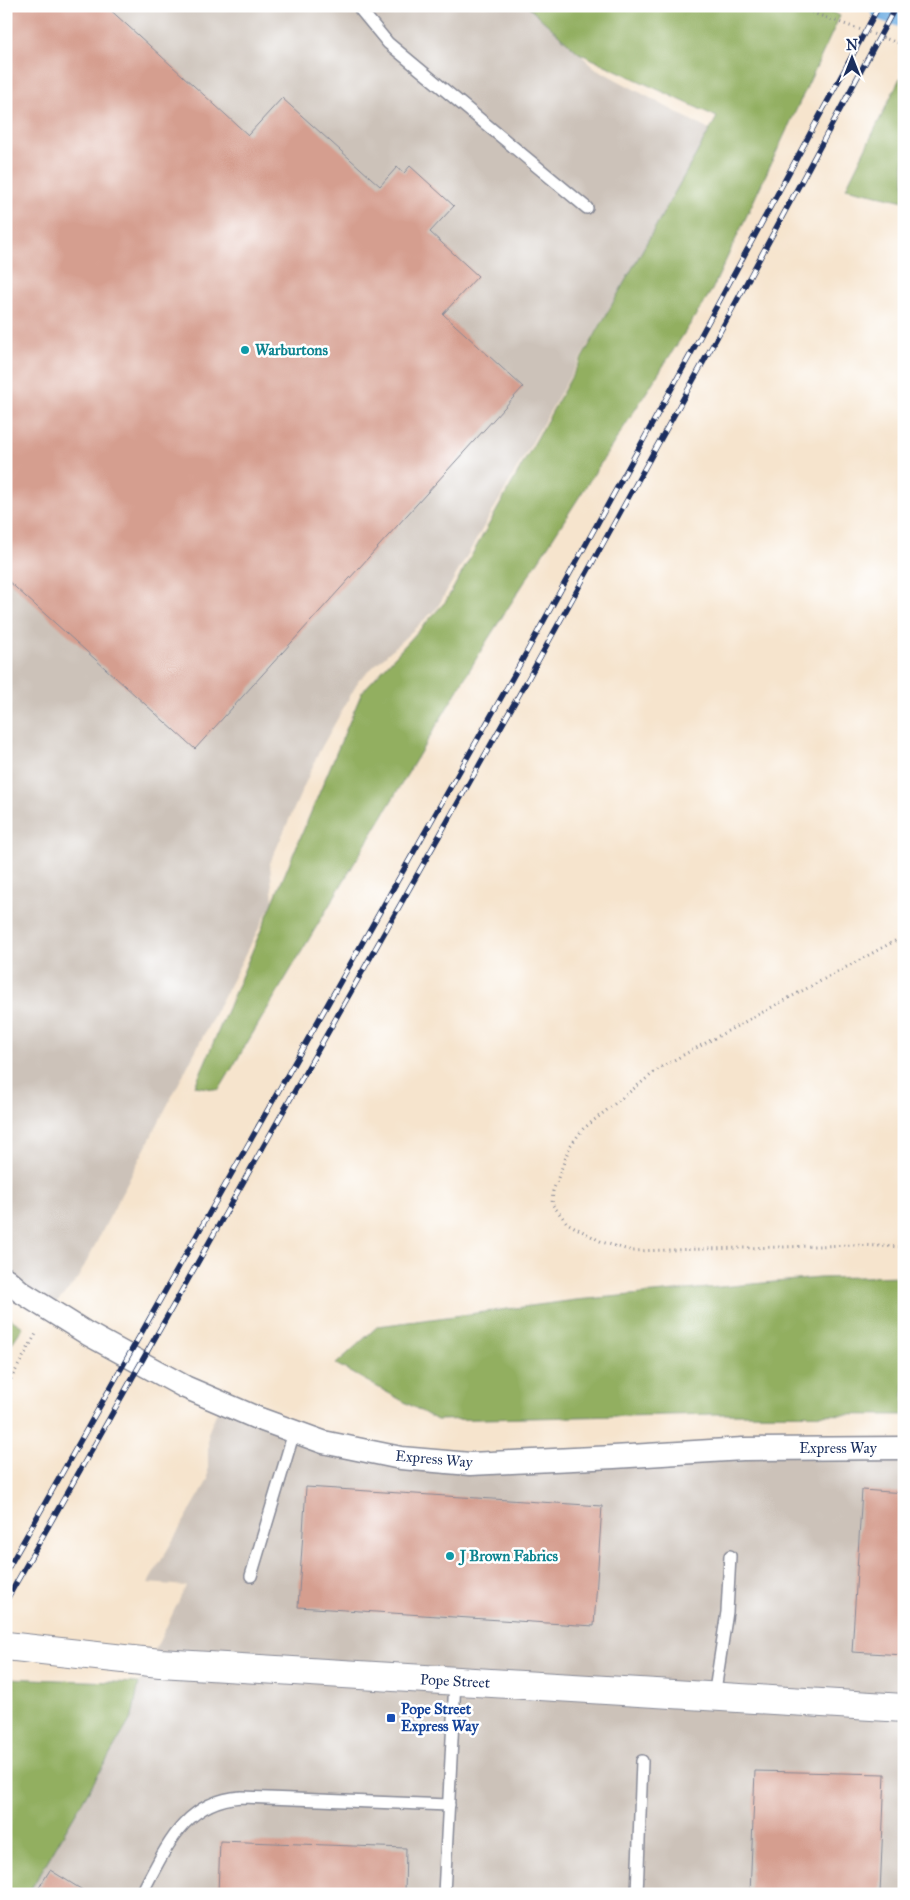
<svg xmlns="http://www.w3.org/2000/svg" width="910" height="1900" font-family="'IM FELL Great Primer',serif">
<style>
.industrial{fill:#ccc2b9}
.forest{fill:#92af61;stroke:#566f60}
.lines{fill:none;stroke-linecap:round;stroke-linejoin:round}
.canal{stroke:#6faee2;stroke-width:30}
.building{fill:#d59e8f}
.service-casing{stroke:#888a96;stroke-width:14}
.minor-casing{stroke:#888a96;stroke-width:25}
.tertiary-casing{stroke:#888a96;stroke-width:30}
.path{stroke:#888a96;stroke-width:3;stroke-dasharray:1 4;stroke-linecap:butt}
.service{stroke:#fff;stroke-width:11}
.minor{stroke:#fff;stroke-width:22}
.tertiary{stroke:#fff;stroke-width:28}
.rail-casing{stroke:#1b2f5e;stroke-width:5.5}
.rail{stroke:#fff;stroke-width:4;stroke-dasharray:11;stroke-linecap:butt}
.culture-dot{fill:#0f9aa8;stroke:#fff;stroke-width:2}
.transit-dot{fill:#1a4fb4;stroke:#fff;stroke-width:2}
.labels{text-anchor:middle;dominant-baseline:central;stroke-width:5;stroke-linejoin:round;paint-order:stroke}
.culture-label{font-size:15px;font-weight:bold;fill:#0d838f;stroke:#fff;text-anchor:start}
.street-label{font-size:15px;fill:#1b2f5e;stroke:#fff}
.transit-label{font-size:15px;font-weight:bold;fill:#164399;stroke:#fff;text-anchor:start}
</style>
<rect width="100%" height="100%" fill="#fff"/>
<filter id="ink" filterUnits="userSpaceOnUse"><feTurbulence type="fractalNoise" baseFrequency=".02" numOctaves="2"/><feDisplacementMap in="SourceGraphic" scale="10" xChannelSelector="R" yChannelSelector="G"/><feConvolveMatrix kernelMatrix="1 2 1 2 8 2 1 2 1" color-interpolation-filters="sRGB"/></filter>
<filter id="wash" filterUnits="userSpaceOnUse"><feTurbulence type="fractalNoise" baseFrequency=".0096" numOctaves="4" result="noise"/><feDisplacementMap in="SourceGraphic" scale="20" xChannelSelector="R" yChannelSelector="G"/><feGaussianBlur stdDeviation="1.12" result="paint"/><feColorMatrix in="noise" values="0 0 0 0 0 0 0 0 0 0 0 0 0 0 0 0 0 1.4 0 .05"/><feComposite in="paint" operator="in"/></filter>
<g filter="url(#wash)">
<rect width="100%" height="100%" fill="#f6e4cd"/>
<g class="industrial">
<polygon points="6,6 527,6 595,68 711,131 437,608 359,680 319,752 270,863 273,901 77,1280 50,1310 6,1279"/>
<polygon points="221,1402 401,1458 904,1448 904,1894 28,1894 132,1717 139,1683 186,1586 148,1583 208,1480 208,1433"/>
</g>
<g class="forest">
<polygon points="527,6 823,6 840,16 712,290 488,639 219,1090 195,1086 362,692 446,601 717,117 579,53"/>
<polygon points="900,78 904,78 904,201 846,188"/>
<polygon points="904,1276 904,1415 715,1414 437,1420 336,1364 378,1326 576,1300 819,1278"/>
<polygon points="6,1316 23,1327 6,1352"/>
<polygon points="6,1678 139,1683 132,1717 28,1894 6,1894"/>
</g>
<g class="lines">
<polyline class="canal" points="884,6 904,13"/>
</g>
<g id="blocks">
<g class="building">
<polygon points="8,6 106,6 248,135 282,98 380,186 397,167 404,173 410,166 454,206 430,232 478,276 443,314 523,387 195,749 6,579 6,8"/>
<polygon points="306,1487 602,1506 594,1626 298,1607"/>
<polygon points="862,1490 904,1493 904,1655 852,1652"/>
<polygon points="755,1771 885,1774 880,1894 750,1894"/>
<polygon points="220,1841 406,1848 405,1894 218,1894"/>
<polygon points="50,1870 89,1894 35,1894"/>
</g>
</g>
</g>
<g filter="url(#ink)">
<use href="#blocks" fill-opacity="0" stroke="#888a96" stroke-width="1"/>
<g class="lines">
<defs>
<g id="service">
<polyline points="360,6 360,9 388,43 587,208"/>
<polyline points="251,1576 294,1432"/>
<polyline points="714,1697 727,1612 730,1556"/>
<path d="M144 1889C167 1846 185 1801 241 1797L449 1805"/>
<polyline points="444,1894 455,1681"/>
<polyline points="637,1894 642,1761"/>
</g>
<polyline id="minor" points="6,1279 21,1292 88,1334 185,1387 257,1418 323,1442 401,1458 470,1464 614,1457 743,1449 904,1448"/>
<polyline id="tertiary" points="6,1646 160,1663 904,1708"/>
</defs>
<use href="#service" class="service-casing"/>
<use href="#minor" class="minor-casing"/>
<use href="#tertiary" class="tertiary-casing"/>
<g class="path">
<polyline points="793,6 904,45"/>
<polyline points="904,936 661,1067 583,1129 570,1146 553,1191 552,1204 567,1223 602,1242 632,1251 854,1245 904,1247"/>
<polyline points="6,1388 37,1332"/>
</g>
<use href="#service" class="service"/>
<use href="#minor" class="minor"/>
<use href="#tertiary" class="tertiary"/>
<defs>
<g id="rail">
<polyline points="6,1572 514,675 700,337 879,6"/>
<polyline points="6,1601 528,679 715,341 896,6"/>
</g>
</defs>
<use href="#rail" class="rail-casing"/>
<use href="#rail" class="rail"/>
</g>
</g>
<g class="culture-dot">
<circle cx="245" cy="350" r="5"/>
<circle cx="450" cy="1556" r="5"/>
</g>
<rect class="transit-dot" x="386" y="1713" width="10" height="10" rx="2.5"/>
<g class="labels">
<g class="culture-label">
<text x="255" y="350">Warburtons</text>
<text x="460" y="1556">J Brown Fabrics</text>
</g>
<g class="street-label">
<text x="838" y="1448">Express Way</text>
<text transform="translate(434 1459) rotate(5)">Express Way</text>
<text transform="translate(455 1681) rotate(3)">Pope Street</text>
</g>
<g class="transit-label">
<text x="401" y="1709">Pope Street<tspan x="401" dy="17">Express Way</tspan></text>
</g>
</g>
<rect width="910" height="1900" fill="none" stroke="#fff" stroke-width="25"/>
<g transform="translate(852 58)" stroke="#ffffff" stroke-width="4" paint-order="stroke">
<path d="M0-4L9 19L0 12L-9 19Z" fill="#1b2f5e"/>
<text y="-8" font-size="14" font-weight="bold" text-anchor="middle" fill="#1b2f5e">N</text>
</g>
</svg>
